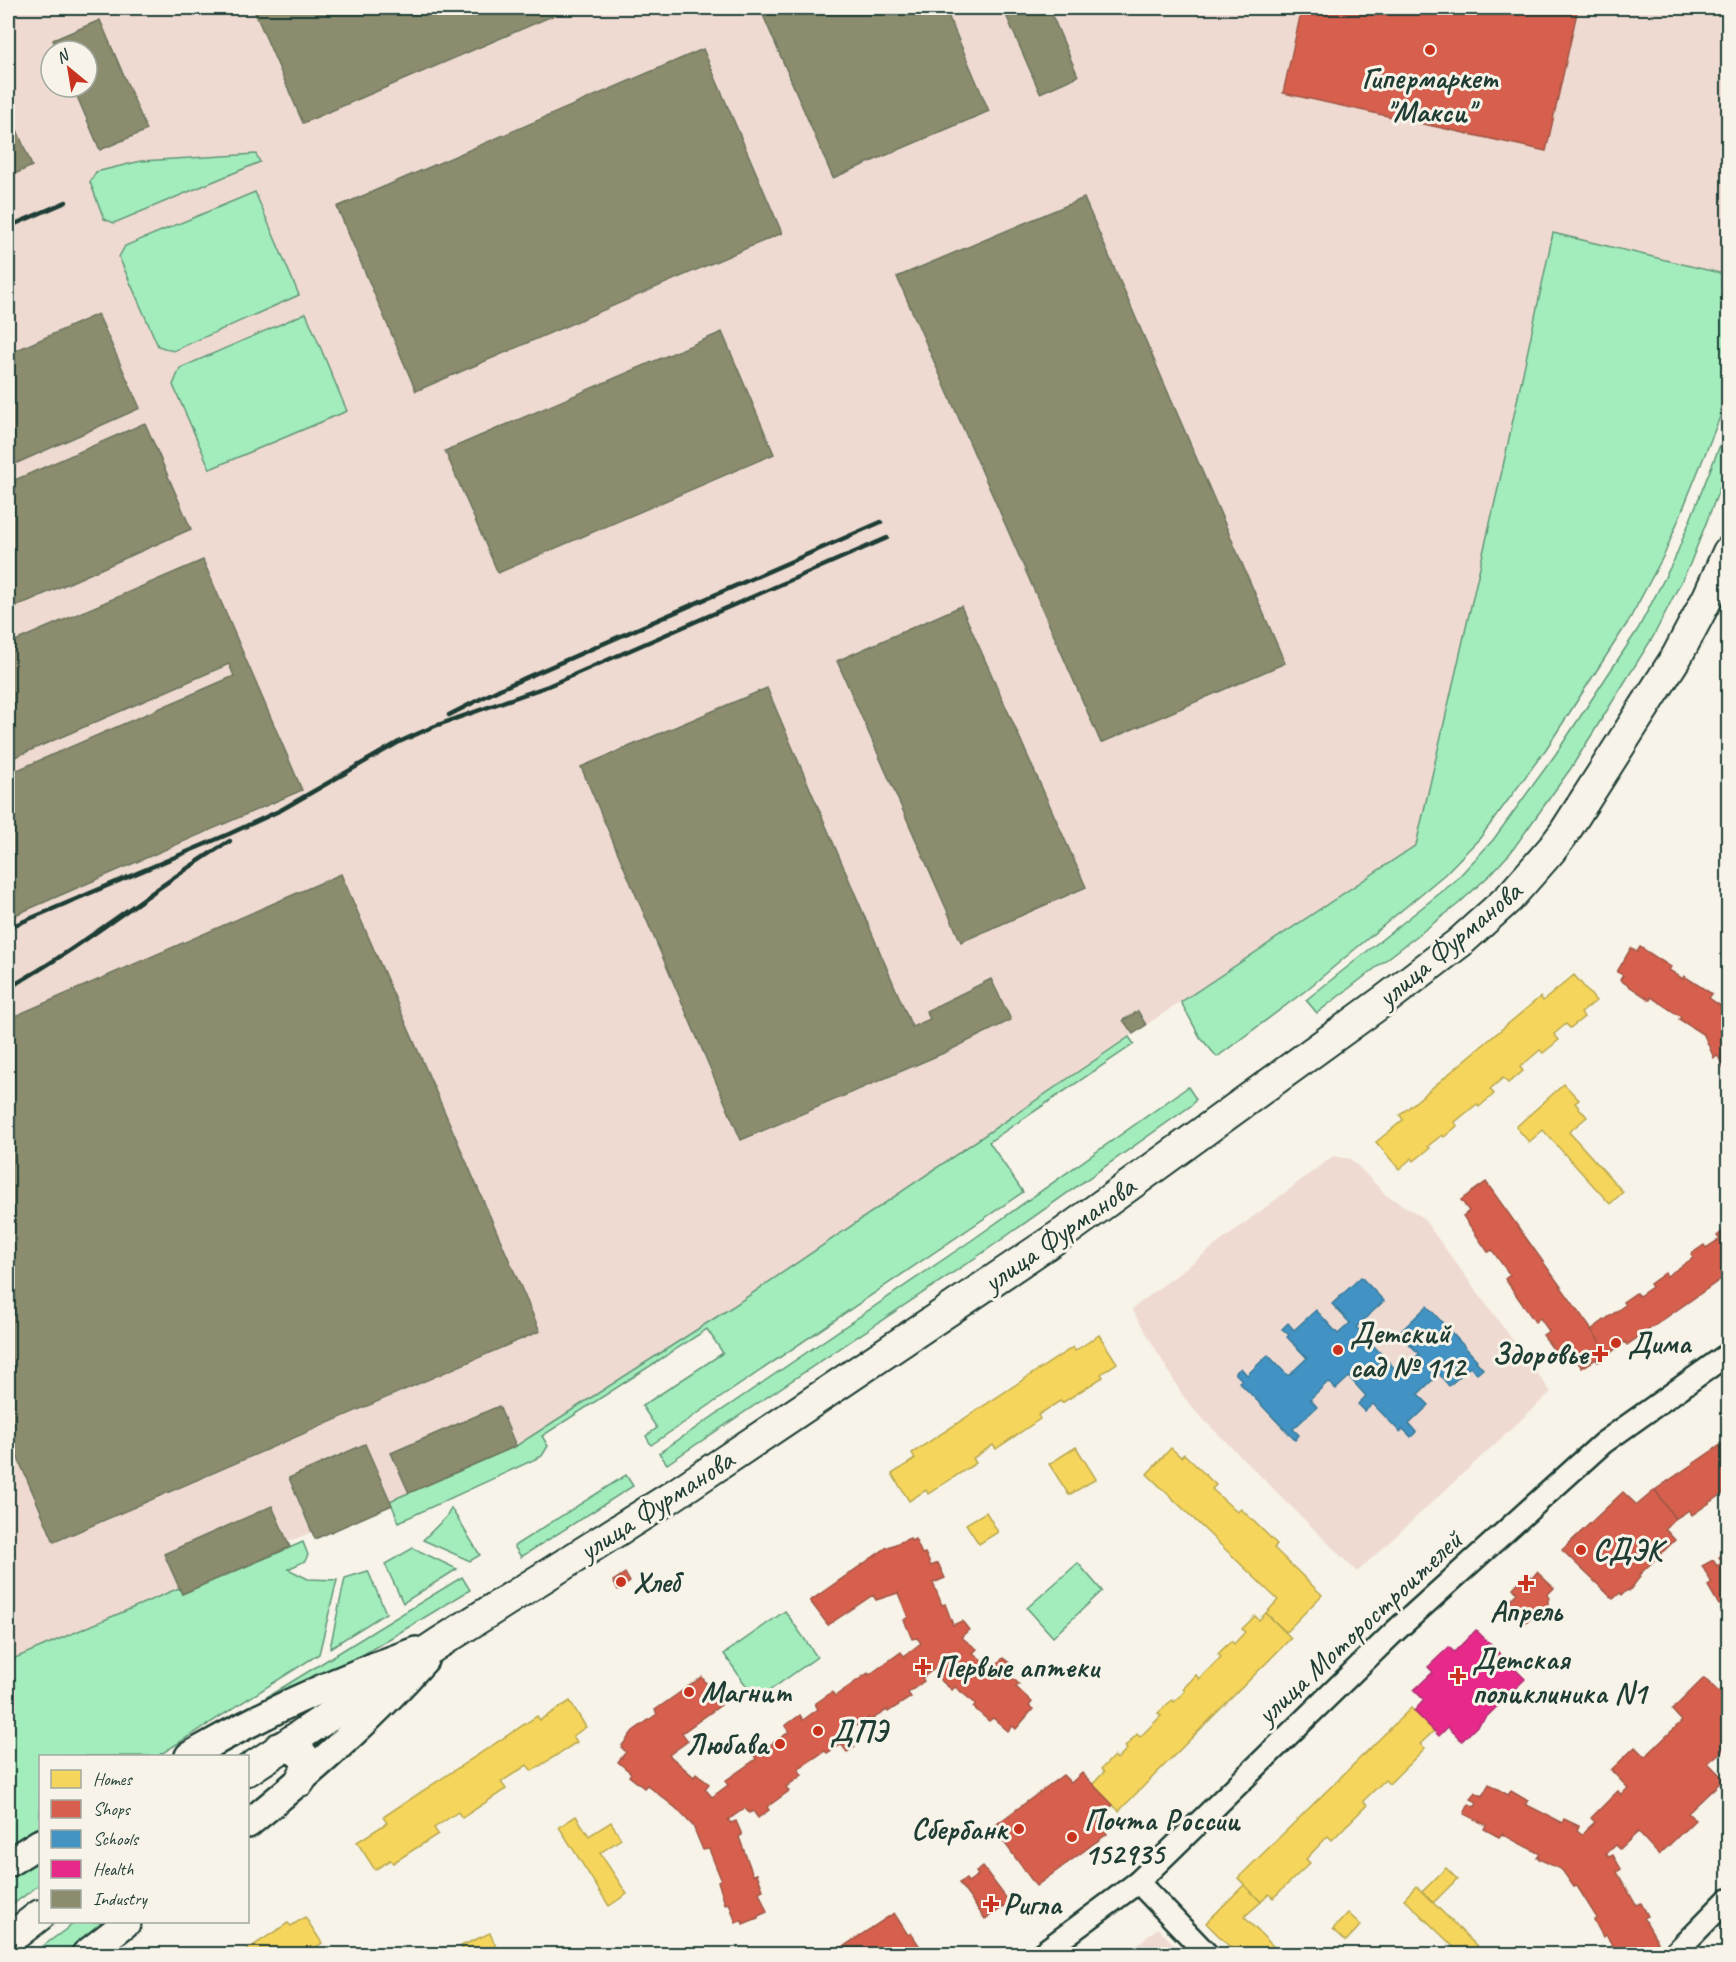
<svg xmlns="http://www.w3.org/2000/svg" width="1736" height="1962" font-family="Caveat,sans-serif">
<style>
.built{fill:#efdad1;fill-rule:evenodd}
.green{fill:#a3edbc;stroke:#619578;stroke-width:1.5}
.homes{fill:#f6d55c;stroke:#b6a750;stroke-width:1.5}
.shops{fill:#d6604d;stroke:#9f5646;stroke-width:1.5}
.schools{fill:#4393c3;stroke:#387998;stroke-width:1.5}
.health{fill:#e7298a;stroke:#ab2f70;stroke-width:1.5}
.industry{fill:#8c8c6e;stroke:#6b745d;stroke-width:1.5}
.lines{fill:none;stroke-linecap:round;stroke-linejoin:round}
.minor-casing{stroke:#1f3d34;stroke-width:26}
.tertiary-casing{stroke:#1f3d34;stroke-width:32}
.secondary-casing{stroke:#1f3d34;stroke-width:34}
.minor{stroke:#f7f3e8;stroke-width:21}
.tertiary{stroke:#f7f3e8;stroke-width:27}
.secondary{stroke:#f7f3e8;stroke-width:30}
.rail{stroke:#1f3d34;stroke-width:4.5}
.poi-dot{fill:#c8321e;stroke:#f7f3e8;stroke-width:2}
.labels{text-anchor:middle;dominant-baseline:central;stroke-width:6;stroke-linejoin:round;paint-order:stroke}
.poi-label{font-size:30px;font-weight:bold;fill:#1f3d34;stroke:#f7f3e8;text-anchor:start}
.street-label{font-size:30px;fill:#1f3d34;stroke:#f7f3e8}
</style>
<rect width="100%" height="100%" fill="#f7f3e8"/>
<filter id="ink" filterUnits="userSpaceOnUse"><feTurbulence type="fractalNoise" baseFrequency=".0167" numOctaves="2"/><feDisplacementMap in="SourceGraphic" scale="12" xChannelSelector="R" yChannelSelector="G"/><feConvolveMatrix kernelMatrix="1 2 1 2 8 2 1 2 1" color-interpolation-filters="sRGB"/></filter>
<g filter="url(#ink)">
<g class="built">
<path d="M8 8H1728V275L1553 233 1502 471 1416 845 1171 1008 732 1307 516 1446 390 1501 392 1505 315 1539 312 1532 288 1542 290 1547 182 1594 179 1588 8 1661ZM51 51H87V87H51Z"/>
<polygon points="1333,1156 1351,1159 1386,1195 1422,1217 1551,1392 1357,1572 1196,1412 1183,1396 1132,1309"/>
<polygon points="1158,1928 1183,1954 1123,1954 1135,1946"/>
</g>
<g class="green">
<polygon points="256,154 260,162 114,223 104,219 90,182 96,172 141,161"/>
<polygon points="255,192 299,295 173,351 158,346 119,257 125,246"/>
<polygon points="1553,233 1728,275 1728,393 1718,422 1665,553 1628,622 1546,749 1480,838 1445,874 1305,991 1217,1057 1200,1037 1181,1002 1416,845 1502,471"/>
<polygon points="306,313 347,411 210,469 173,385 180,368"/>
<polygon points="1728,425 1728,467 1690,564 1653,637 1571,768 1511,852 1491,874 1457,905 1317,1013 1306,1000 1454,882 1493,840 1555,755 1638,629 1675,558"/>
<polygon points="1129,1037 1134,1044 989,1142 1023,1192 651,1445 646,1436 657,1428 642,1406 723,1353 707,1329 542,1436 548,1446 542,1456 399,1522 390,1501 516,1446 732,1307"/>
<polygon points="1188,1087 1196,1099 1192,1105 981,1254 667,1464 659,1453 972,1240"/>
<polygon points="626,1475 633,1486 521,1557 514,1546"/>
<polygon points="451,1508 480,1555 470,1561 423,1540 447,1516"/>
<polygon points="303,1542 308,1555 305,1561 288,1569 308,1579 337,1580 319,1654 158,1756 40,1756 40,1827 8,1847 8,1661 179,1588 182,1594"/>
<polygon points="413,1548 457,1569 403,1603 385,1564"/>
<polygon points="1078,1563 1102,1591 1053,1637 1027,1608"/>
<polygon points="368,1571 386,1613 330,1648 345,1578"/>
<polygon points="462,1577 470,1590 331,1674 249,1708"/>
<polygon points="785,1611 817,1657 756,1700 724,1654"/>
<polygon points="40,1858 40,1884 8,1908 8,1879"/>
<polygon points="76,1922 110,1922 68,1954 32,1954"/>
</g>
<g class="homes">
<polygon points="1574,975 1596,1001 1581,1013 1584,1017 1570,1028 1566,1024 1554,1034 1559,1040 1543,1053 1540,1050 1520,1067 1523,1071 1508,1083 1503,1078 1490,1089 1494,1094 1479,1107 1477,1104 1455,1122 1457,1126 1444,1137 1442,1135 1428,1146 1430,1148 1414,1161 1412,1158 1399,1169 1376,1142 1403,1120 1400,1115 1540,997 1543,1001"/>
<polygon points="1564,1084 1579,1100 1575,1103 1587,1117 1569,1132 1623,1192 1610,1204 1543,1130 1529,1142 1516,1127"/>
<polygon points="1099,1335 1117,1363 1101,1374 1103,1377 1062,1403 1060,1401 1038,1415 1040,1419 996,1449 993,1445 973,1458 976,1463 928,1494 926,1490 909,1501 892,1474 915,1459 912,1453 1073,1347 1075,1351"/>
<polygon points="1076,1447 1096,1479 1069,1495 1049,1464"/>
<polygon points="1171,1448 1181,1457 1184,1454 1216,1485 1212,1489 1237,1512 1241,1509 1277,1544 1274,1548 1322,1595 1286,1632 1266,1613 1278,1600 1147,1474"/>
<polygon points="986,1512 998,1532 979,1544 966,1524"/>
<polygon points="1266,1613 1291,1638 1119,1811 1092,1785 1104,1772 1101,1769 1114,1756 1117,1759 1127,1749 1125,1747 1137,1734 1140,1737 1161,1716 1158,1713 1172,1700 1174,1702 1185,1691 1183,1689 1196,1675 1199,1679 1221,1657 1218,1654 1231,1641 1234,1644 1245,1632 1242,1629 1255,1616 1259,1620"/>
<polygon points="570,1701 586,1727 573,1736 577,1742 532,1771 527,1765 501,1782 506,1789 462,1818 458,1812 434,1828 438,1834 393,1863 390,1860 375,1870 357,1842 387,1823 383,1817 537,1716 540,1720"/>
<polygon points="1411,1708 1434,1731 1420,1744 1425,1748 1389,1784 1385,1780 1363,1801 1367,1805 1332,1840 1328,1836 1306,1859 1310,1863 1273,1898 1269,1894 1261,1902 1238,1878"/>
<polygon points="576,1816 589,1836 611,1822 621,1839 600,1853 627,1894 609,1906 559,1827"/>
<polygon points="1446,1868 1457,1879 1433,1903 1422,1892"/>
<polygon points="1244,1885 1261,1902 1244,1917 1281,1954 1237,1954 1206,1923"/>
<polygon points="1416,1886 1482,1951 1479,1954 1461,1954 1404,1899"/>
<polygon points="1348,1913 1361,1925 1346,1941 1333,1929"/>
<polygon points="305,1917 322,1943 306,1954 248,1954 245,1951 288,1923 291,1926"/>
<polygon points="490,1933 499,1954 464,1954 461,1946"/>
</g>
<g class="shops">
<polygon points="1302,8 1578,8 1546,151 1283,93"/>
<polygon points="1640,947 1671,967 1669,970 1683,979 1684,976 1712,994 1709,998 1721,1006 1728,998 1728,1077 1718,1056 1714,1058 1704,1035 1679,1019 1681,1017 1651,997 1650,1000 1620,980 1623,975 1617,972 1631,948 1637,952"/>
<polygon points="1486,1182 1609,1354 1598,1362 1596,1359 1582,1368 1565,1344 1555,1352 1543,1335 1549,1331 1540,1318 1535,1322 1505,1279 1510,1275 1492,1250 1488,1252 1463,1216 1469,1211 1461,1200"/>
<polygon points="1728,1227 1728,1274 1627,1345 1625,1342 1609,1354 1591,1330 1625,1305 1623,1302 1636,1293 1639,1296 1652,1287 1650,1284 1665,1273 1667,1276 1693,1258 1691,1254 1704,1245 1706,1248 1720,1239 1717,1236"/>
<polygon points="1728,1440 1728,1490 1692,1515 1689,1510 1675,1519 1655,1490"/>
<polygon points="1655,1490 1675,1519 1665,1529 1675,1540 1639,1575 1640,1577 1629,1591 1627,1590 1622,1595 1620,1593 1613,1599 1562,1550 1623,1492 1637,1505"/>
<polygon points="910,1538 911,1541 915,1539 922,1554 925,1553 931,1566 938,1563 945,1578 933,1583 942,1605 945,1604 953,1625 962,1621 969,1630 961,1637 977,1649 973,1653 993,1669 1003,1658 1015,1667 1008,1674 1019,1684 1016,1687 1032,1702 1029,1706 1033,1709 1016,1729 1012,1726 1008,1731 993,1718 989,1721 973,1707 976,1704 955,1687 952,1690 937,1677 940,1672 937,1667 922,1678 924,1681 908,1693 911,1697 888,1712 887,1710 869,1721 868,1718 845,1733 855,1747 847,1752 841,1744 827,1753 825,1751 798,1769 802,1775 786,1787 789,1791 767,1807 769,1810 758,1818 753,1811 749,1813 745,1808 728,1820 731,1823 736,1821 742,1835 739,1837 753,1875 757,1874 763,1890 759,1892 767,1912 758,1916 758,1918 743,1924 742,1920 736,1923 729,1903 725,1904 718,1881 721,1879 709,1849 703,1850 693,1826 677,1809 647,1785 644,1788 629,1776 631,1773 618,1762 626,1752 621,1747 633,1731 657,1714 655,1710 702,1677 721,1705 682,1733 688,1741 669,1755 694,1777 696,1774 709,1784 705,1789 712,1797 728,1785 725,1781 756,1759 754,1756 789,1732 785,1726 800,1715 803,1720 818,1709 815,1704 832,1692 835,1696 868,1673 869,1675 901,1652 904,1656 921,1643 917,1638 912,1639 904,1620 908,1617 898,1593 876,1600 873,1595 828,1625 810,1601 886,1548"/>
<polygon points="1728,1551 1728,1610 1724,1602 1719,1605 1708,1586 1712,1583 1702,1566 1713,1560 1717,1566 1722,1563 1719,1557"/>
<polygon points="1537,1572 1554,1588 1547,1595 1550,1598 1548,1599 1548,1606 1543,1611 1537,1613 1526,1623 1517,1614 1514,1617 1508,1611 1510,1608 1506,1604 1517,1593 1513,1588 1527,1573 1532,1578"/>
<polygon points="625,1573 630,1582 618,1590 613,1581"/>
<polygon points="1704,1678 1719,1692 1728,1683 1728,1746 1708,1763 1724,1779 1688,1813 1695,1820 1659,1855 1638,1832 1620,1849 1616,1845 1606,1854 1609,1857 1613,1855 1621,1869 1617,1872 1636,1905 1641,1903 1648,1916 1644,1918 1658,1942 1647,1949 1643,1944 1634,1949 1636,1954 1626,1954 1624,1951 1618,1954 1606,1935 1603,1937 1594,1920 1597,1918 1577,1886 1574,1887 1562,1870 1537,1858 1540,1854 1502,1834 1499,1837 1484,1829 1486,1825 1464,1814 1469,1804 1475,1807 1477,1802 1471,1799 1475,1792 1482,1796 1489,1784 1508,1795 1511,1791 1528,1801 1525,1804 1562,1823 1564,1819 1579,1826 1577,1830 1582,1834 1595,1822 1591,1818 1618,1791 1621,1795 1628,1788 1611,1770 1635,1747 1645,1757 1682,1721 1672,1710"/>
<polygon points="1082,1773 1113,1805 1097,1820 1107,1834 1036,1886 993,1827 1063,1775 1071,1783"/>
<polygon points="983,1867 1010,1903 985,1919 959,1883 966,1879 968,1882 978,1875 976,1872"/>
<polygon points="894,1913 908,1935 911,1933 922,1950 920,1952 921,1954 832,1954"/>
</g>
<polygon class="schools" points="1361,1277 1384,1301 1356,1327 1399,1373 1419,1354 1399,1333 1427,1306 1477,1360 1476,1361 1483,1369 1477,1374 1470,1367 1449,1386 1439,1374 1418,1394 1429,1405 1409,1424 1416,1432 1411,1437 1403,1429 1400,1432 1373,1404 1365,1411 1358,1404 1366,1396 1349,1377 1336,1389 1328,1382 1310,1399 1317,1407 1293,1429 1299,1435 1295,1440 1239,1382 1242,1380 1235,1373 1241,1368 1247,1375 1268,1355 1288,1376 1307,1358 1287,1337 1289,1335 1282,1329 1288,1323 1294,1330 1316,1310 1338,1334 1350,1323 1332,1304"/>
<polygon class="health" points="1476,1630 1525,1679 1462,1741 1448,1727 1439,1736 1414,1711 1424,1700 1414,1690 1433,1672 1428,1667 1449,1647 1454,1652"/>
<g class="industry">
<polygon points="253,8 571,8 303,123"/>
<polygon points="760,8 945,8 989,111 833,178"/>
<polygon points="1003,8 1049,8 1078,76 1040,93"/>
<polygon points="100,20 147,130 100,150 73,87 87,87 87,51 57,51 53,40"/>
<polygon points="703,49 782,233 416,391 337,207"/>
<polygon points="8,108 32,166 8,177"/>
<polygon points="1084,198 1285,663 1101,743 897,277"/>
<polygon points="98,314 140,408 8,467 8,354"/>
<polygon points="722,332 774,454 498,573 445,451"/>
<polygon points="145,423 191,529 8,610 8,483"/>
<polygon points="203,560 302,790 8,918 8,774 234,676 229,664 8,760 8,644"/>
<polygon points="961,606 1086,887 961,942 837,661"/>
<polygon points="767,688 912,1027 930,1019 926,1011 991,979 1011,1020 946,1052 741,1140 581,767"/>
<polygon points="341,874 540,1331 54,1542 8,1435 8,1019"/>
<polygon points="1138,1011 1146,1025 1133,1034 1123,1020"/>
<polygon points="499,1406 516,1446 409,1493 391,1453"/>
<polygon points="365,1444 392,1505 315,1539 289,1478"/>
<polygon points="272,1506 290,1547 182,1594 164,1554"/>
</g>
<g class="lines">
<defs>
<g id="minor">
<polyline points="1138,1882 1207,1954"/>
<polyline points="1041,1954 1138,1882 1393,1633 1603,1443 1728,1354"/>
<polyline points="1674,1954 1728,1899"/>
</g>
<g id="tertiary">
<path d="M189 1756C262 1714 337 1679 416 1651"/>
<path d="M248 1824C310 1773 371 1720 424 1660"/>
<polyline points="8,1863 40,1843"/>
<polyline points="86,1954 127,1922"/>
</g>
<g id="secondary">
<path d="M279 1748C294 1746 305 1752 307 1768L300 1781"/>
<polyline points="248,1770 439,1643 671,1497 1065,1232 1386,999 1459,943 1509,898 1552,849 1564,833 1677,656 1708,597 1728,552"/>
<polyline points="8,1940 40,1915"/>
</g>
</defs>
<use href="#minor" class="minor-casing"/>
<use href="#tertiary" class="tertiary-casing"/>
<use href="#secondary" class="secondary-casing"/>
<use href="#minor" class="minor"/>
<use href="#tertiary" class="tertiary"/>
<use href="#secondary" class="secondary"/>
<g class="rail">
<polyline points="8,227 66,202"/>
<polyline points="449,715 500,689 881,522"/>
<polyline points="8,928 229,834 281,810 399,742 435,726 548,686 887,538"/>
<path d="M8 988C86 945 154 887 230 841"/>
</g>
</g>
</g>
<g class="poi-dot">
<circle cx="1430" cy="50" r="6"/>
<circle cx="1616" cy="1343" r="6"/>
<circle cx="1338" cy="1350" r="6"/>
<path d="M1597 1345h6v6h6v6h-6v6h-6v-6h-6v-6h6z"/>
<circle cx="1581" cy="1550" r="6"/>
<circle cx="621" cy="1582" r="6"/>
<path d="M1523 1574h6v6h6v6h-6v6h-6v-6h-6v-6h6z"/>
<path d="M920 1658h6v6h6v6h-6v6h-6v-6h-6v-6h6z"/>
<path d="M1455 1667h6v6h6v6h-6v6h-6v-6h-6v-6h6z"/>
<circle cx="689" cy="1692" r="6"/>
<circle cx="818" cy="1731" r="6"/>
<circle cx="780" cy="1744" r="6"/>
<circle cx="1019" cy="1829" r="6"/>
<circle cx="1072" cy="1837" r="6"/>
<path d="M988 1895h6v6h6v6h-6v6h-6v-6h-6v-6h6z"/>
</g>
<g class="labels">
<g class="poi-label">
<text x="1430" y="78" text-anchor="middle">Гипермаркет<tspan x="1430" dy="34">"Макси"</tspan></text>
<text x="1350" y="1333">Детский<tspan x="1350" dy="34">сад № 112</tspan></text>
<text x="1628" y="1343">Дима</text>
<text x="1588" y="1354" text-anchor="end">Здоровье</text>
<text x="1593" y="1550">СДЭК</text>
<text x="633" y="1582">Хлеб</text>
<text x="1526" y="1611" text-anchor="middle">Апрель</text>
<text x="1472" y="1659">Детская<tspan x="1472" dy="34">поликлиника N1</tspan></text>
<text x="935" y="1667">Первые аптеки</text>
<text x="701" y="1692">Магнит</text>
<text x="830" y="1731">ДПЭ</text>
<text x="768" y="1744" text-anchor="end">Любава</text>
<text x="1084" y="1820">Почта России<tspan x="1084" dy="34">152935</tspan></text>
<text x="1007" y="1829" text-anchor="end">Сбербанк</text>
<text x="1003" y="1904">Ригла</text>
</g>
<g class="street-label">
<text transform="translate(1449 944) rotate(-40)">улица Фурманова</text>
<text transform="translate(1059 1234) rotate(-35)">улица Фурманова</text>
<text transform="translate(656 1505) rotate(-33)">улица Фурманова</text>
<text transform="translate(1359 1627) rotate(-43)">улица Моторостроителей</text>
</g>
</g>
<rect width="1736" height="1962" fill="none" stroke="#f7f3e8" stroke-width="30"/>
<rect x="15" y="15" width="1706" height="1932" fill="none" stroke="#1f3d34" stroke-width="2" filter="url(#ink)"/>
<rect x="39" y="1755" width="210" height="168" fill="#f7f3e8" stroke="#a1aaa0" stroke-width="1.5"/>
<rect x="51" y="1770" width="30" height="18" fill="#f6d55c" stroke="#a1aaa0" stroke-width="1.5"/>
<text x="93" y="1785" font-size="18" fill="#1f3d34">Homes</text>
<rect x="51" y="1800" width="30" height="18" fill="#d6604d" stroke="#a1aaa0" stroke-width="1.5"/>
<text x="93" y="1815" font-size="18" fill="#1f3d34">Shops</text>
<rect x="51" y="1830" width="30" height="18" fill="#4393c3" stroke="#a1aaa0" stroke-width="1.5"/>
<text x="93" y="1845" font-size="18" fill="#1f3d34">Schools</text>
<rect x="51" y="1860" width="30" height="18" fill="#e7298a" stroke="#a1aaa0" stroke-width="1.5"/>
<text x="93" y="1875" font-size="18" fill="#1f3d34">Health</text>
<rect x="51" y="1890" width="30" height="18" fill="#8c8c6e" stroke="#a1aaa0" stroke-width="1.5"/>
<text x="93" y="1905" font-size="18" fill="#1f3d34">Industry</text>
<g transform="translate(69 69) rotate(330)"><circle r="28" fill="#f7f3e8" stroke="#a1aaa0" stroke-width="1.5"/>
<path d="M0-4.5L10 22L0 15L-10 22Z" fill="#c8321e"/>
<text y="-9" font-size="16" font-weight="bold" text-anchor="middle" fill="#1f3d34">N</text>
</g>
</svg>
